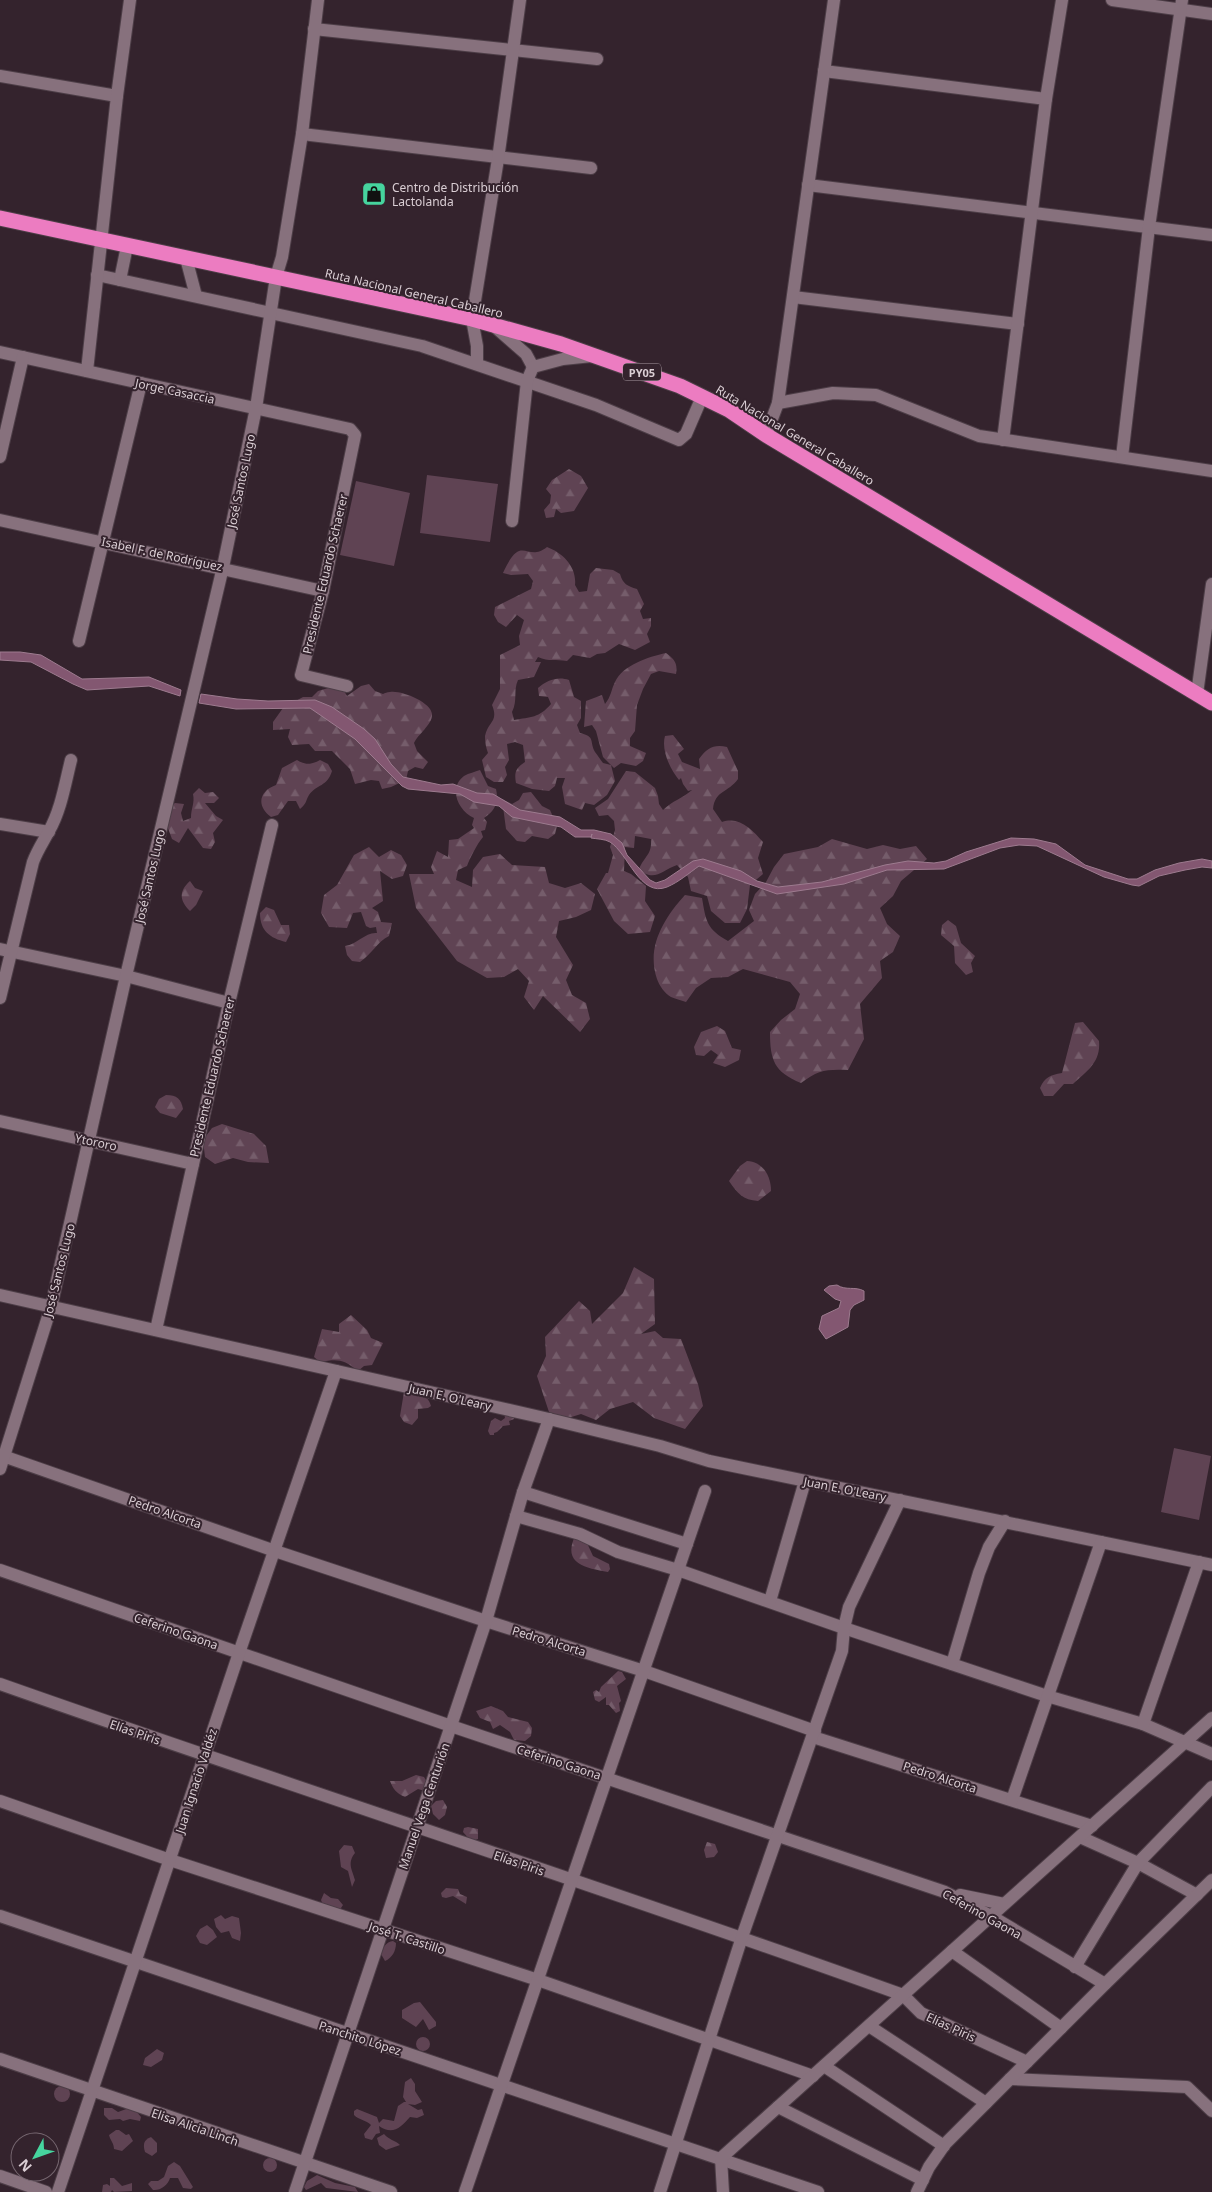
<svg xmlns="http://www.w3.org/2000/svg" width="1212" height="2192" font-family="'Noto Sans',sans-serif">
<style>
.green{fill:#5f4353}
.forest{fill:url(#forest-firs)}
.water{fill:#835771;stroke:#9d7b8f}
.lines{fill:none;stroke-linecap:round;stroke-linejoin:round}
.minor-casing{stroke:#4d3e47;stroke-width:14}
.highway-casing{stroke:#4d3e47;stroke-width:17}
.minor{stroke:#87717d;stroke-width:12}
.highway{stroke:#ec7cc1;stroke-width:15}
.labels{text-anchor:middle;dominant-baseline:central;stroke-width:4;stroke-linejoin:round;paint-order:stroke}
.shield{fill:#34232d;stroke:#a89ba2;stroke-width:1}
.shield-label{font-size:11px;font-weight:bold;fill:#daced4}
.poi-label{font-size:12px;fill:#daced4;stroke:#34232d;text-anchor:start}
.street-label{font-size:12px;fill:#daced4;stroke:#34232d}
</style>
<defs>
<pattern id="forest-firs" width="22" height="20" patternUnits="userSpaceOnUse" patternTransform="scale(1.25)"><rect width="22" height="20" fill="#5f4353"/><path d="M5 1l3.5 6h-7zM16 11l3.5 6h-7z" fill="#755d6b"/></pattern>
</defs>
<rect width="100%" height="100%" fill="#34232d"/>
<g class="green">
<polygon points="427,475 498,484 490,542 420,533"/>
<polygon points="356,481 410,493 394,566 340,555"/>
<polygon points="1174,1448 1211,1456 1199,1520 1161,1512"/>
<path d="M344 1845 352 1846 355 1853C347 1863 352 1869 355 1880L352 1887 348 1871 341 1867 339 1851Z"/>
<polygon points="324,1893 331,1898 338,1899 343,1905 339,1911 324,1908 321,1900"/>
<polygon points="221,1915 225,1919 232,1916 239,1918 241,1933 240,1941 232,1938 229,1931 221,1933 216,1927 214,1919"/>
<polygon points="207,1925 213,1930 217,1937 207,1945 200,1943 196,1936 200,1929"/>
<path d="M393 1941 396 1943C396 1951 392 1958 385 1961L381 1954C382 1948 386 1942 393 1941Z"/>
<polygon points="420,2002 436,2022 436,2026 429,2030 423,2019 416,2027 402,2018 402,2010 414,2003"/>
<circle cx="423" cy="2044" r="7"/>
<polygon points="157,2049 164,2053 162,2060 151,2067 143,2065 145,2058"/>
<path d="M411 2078 415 2084V2091L422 2102 415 2105 408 2104 418 2110 422 2109 424 2115 417 2118 410 2117C401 2127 393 2136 379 2126L380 2133 376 2134 372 2140 365 2138 364 2134 371 2125C366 2120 359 2120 354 2115V2111L357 2109 377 2117 379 2123 383 2119 394 2121 398 2106 404 2102H406L403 2097 405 2082Z"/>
<circle cx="62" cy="2094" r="8"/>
<polygon points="104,2108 112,2108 118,2112 129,2108 136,2111 141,2117 140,2121 130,2119 123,2121 120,2119 109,2120 104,2115"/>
<path d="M116 2130H119L126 2135 129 2134 133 2141 122 2151 114 2149C114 2143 110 2140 109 2135Z"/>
<path d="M384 2134C389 2140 395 2140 400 2145L386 2150 379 2145 377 2138Z"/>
<path d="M151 2137 157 2143V2152L152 2156 145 2152C143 2145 143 2140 151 2137Z"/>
<circle cx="270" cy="2165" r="7"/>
<path d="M174 2162 180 2166 193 2187 191 2189 183 2188 178 2178H170C168 2185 160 2191 153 2190L148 2184 151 2181H158L164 2177 168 2166Z"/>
<polygon points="317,2175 335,2183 355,2187 358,2192 326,2188 321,2183 306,2190 304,2187 307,2181"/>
<polygon points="110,2178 114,2178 122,2186 132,2183 132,2191 114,2192 112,2190 111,2192 102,2192 103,2185 107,2184 110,2186"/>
</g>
<g class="forest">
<polygon points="569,469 581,476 588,488 574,511 561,513 556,509 554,517 546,518 544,510 550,503 551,495 546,489 552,480"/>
<path d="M547 547C563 553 577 567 575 585L579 592 587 591 590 574 596 568 613 570 620 574C623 584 627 586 637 589L644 604 640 611 643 619 651 618V626L647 634 650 642 635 650 619 644 605 653 597 654 590 658 573 655 567 661C556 659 549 662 538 657L535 662H541L534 677 518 680C513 691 518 700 512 712L514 720C531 717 539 718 551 704L548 697 539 696 538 688C547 680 558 676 569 680L574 697 581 701V718L577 725 580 733C596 737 589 741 595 752 598 756 600 759 603 763L611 765 615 781 607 795 594 805 585 803 582 810 565 804 562 787 565 778H557L555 786 549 791 532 789 516 783C514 772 516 768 525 762L523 745 515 742 507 744 509 760 505 767 507 775 503 782H494L486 777 482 760 488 753C486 748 485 742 485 736 488 721 499 722 492 705L500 689V655L520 645 519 636 524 620 517 615 506 627 498 622 494 615 495 607 531 589 533 581 528 574 511 575 503 573C522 531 526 564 547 547Z"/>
<path d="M666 653C674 659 678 663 676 674L659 671 651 674 643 689 637 705 635 731 630 738V746L646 753 643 761 636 766 621 763 614 768 603 757 596 731 592 725 584 727 586 701 602 695 605 704C611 697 611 690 615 682 623 665 648 657 666 653Z"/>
<path d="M369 684 375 691 383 694C385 693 387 692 390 692 401 690 431 702 432 714 433 724 418 734 414 743L417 751 428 762 423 769 415 767 408 771 406 780 391 787 382 789 379 781 371 780 355 784 350 769 332 751H315L309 744 292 745 288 737 290 729 273 730V722L283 708 303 697H312L318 691 335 686 343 689 347 696 361 686Z"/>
<path d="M673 735 684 749 678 754 682 762 700 769 699 759C707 748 714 744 727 747L738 771V779C728 793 715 790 713 809L722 822C740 816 752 830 763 842L758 858 763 874 750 885 747 909 740 923H725L711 911 707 896 691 891 688 877 677 865C662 870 654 883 639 869 645 855 652 855 651 839L635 836 634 848 625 847 624 871 631 874 646 886 645 901 655 916 650 932 628 934 614 921 597 889 606 873H608L613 855 610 847 615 830 614 821 608 815 599 816 595 808 608 799 626 771 635 772 655 788 658 796 659 804 663 810C672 801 683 798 692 790L688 791 683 784 681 778 679 780C670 769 661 750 665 736Z"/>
<path d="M297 760C305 765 311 765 320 760L328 764 332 771C327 787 317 784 309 795 305 802 307 803 300 809L296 801H288L278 815 271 817C256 806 259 791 276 785L282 768Z"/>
<path d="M480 770 488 786 496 789C499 802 495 811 484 818L487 822 485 830 481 831 483 837C477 844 470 858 467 866L458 870 456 880 472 887 473 870 483 857 500 854 512 865 545 867 549 883 565 888 581 883 595 894 591 910 576 917 559 921 556 937 573 965 566 980 572 995 586 1003 590 1019 580 1032 543 996 534 1010 524 997 529 981 518 969 504 977 487 978 457 961 416 908 409 874H434L431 867 437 851 448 857 449 840 458 839 474 828 472 825 474 818C458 811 448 788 464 776 469 773 475 772 480 770Z"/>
<path d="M199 788 205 793 213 792 219 798 214 803H205L216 816 223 820 213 833 215 842 211 849 203 848 188 828 179 843 172 839 166 823 168 807 175 803 184 804 181 813 183 821 191 818C191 808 195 803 193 794Z"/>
<polygon points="531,792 542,806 550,810 557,826 555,834 548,839 532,836 525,842 517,841 506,829 502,799 512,804 519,800 523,793"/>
<path d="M832 839 867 849 883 845 900 849 916 846 927 859 901 881 893 896 880 908 887 924 900 936 893 952 880 961 882 978 860 1004 864 1039 848 1070C827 1069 818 1070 801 1083 774 1072 770 1060 770 1032L781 1020 795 1009 800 994 790 982 743 969 728 977 711 978 696 988 686 1002C681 1000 675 999 671 997 665 994 659 985 657 979 646 947 664 918 685 895L702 898C706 922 707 929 728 941L754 921 749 910 755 894 766 882 774 867 784 854 818 847Z"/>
<path d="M369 847 379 857 391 850 401 855 407 865 403 876 392 879 380 871 383 901 372 908 378 912 381 922 392 923 389 936C377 942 371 955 360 962L352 961 347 955 345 946C358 944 365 932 377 933L376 927 370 928 366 926 361 912 353 913 347 928 329 927 321 913 324 895 337 885 354 855Z"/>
<path d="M190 881 195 888 203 891 196 905 190 911C179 900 179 891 190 881Z"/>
<path d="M266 907 274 910 281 925H289L290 934 286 942C270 938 260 931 260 913Z"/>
<polygon points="948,920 956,926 961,943 975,956 971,963 973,972 966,975 955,963 954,946 941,935 942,925"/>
<path d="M1083 1022 1099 1041C1101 1062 1087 1071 1073 1084H1064L1053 1096H1044L1040 1088C1045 1077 1050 1075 1062 1073L1075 1023Z"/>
<polygon points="717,1026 725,1031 732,1048 741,1050 739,1060 725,1067 713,1063 718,1055 711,1050 704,1056 696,1055 694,1047 701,1032"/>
<path d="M166 1095C177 1095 181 1099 183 1109L176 1118 160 1113 155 1107 159 1099Z"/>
<polygon points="222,1124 254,1134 266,1146 269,1163 248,1162 233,1158 215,1164 205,1157 203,1140 212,1128"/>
<path d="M747 1161C763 1162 771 1176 771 1191L758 1201C743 1200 737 1193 729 1181L740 1166Z"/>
<polygon points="634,1267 654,1279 655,1324 641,1334 655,1331 663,1338 681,1339 698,1384 703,1406 685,1429 654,1418 633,1402 610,1409 596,1420 581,1414 565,1419 549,1412 537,1376 546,1356 545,1337 579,1301 590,1311 592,1324 623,1293"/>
<path d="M351 1315 367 1330 371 1338 383 1343 372 1365 364 1366 358 1371C343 1359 338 1359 320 1362L314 1357 322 1329 339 1332V1324Z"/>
<path d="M404 1392C415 1393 428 1393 431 1406L428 1408 418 1409V1418L412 1425 404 1422 400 1416Z"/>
<polygon points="504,1413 513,1416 514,1419 509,1421 510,1425 503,1426 497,1432 494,1433 494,1435 490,1435 488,1431 491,1421 495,1418 501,1421 505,1418"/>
<path d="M575 1536 587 1543 593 1556 609 1564 610 1569 608 1572C586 1568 562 1564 575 1536Z"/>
<polygon points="618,1671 622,1672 626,1679 617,1686 621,1701 619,1703 620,1711 616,1713 609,1705 606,1705 606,1697 599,1702 595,1700 593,1692 596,1690 599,1692 601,1687"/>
<polygon points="491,1706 503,1711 508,1717 528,1722 532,1728 531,1736 525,1741 514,1740 510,1732 500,1725 493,1729 490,1722 480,1718 476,1711"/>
<path d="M416 1775 424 1777 428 1784 425 1791 418 1789 405 1797C396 1793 393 1789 390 1781H402Z"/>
<polygon points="443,1800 447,1807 445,1815 439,1820 433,1814 431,1806 436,1801"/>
<polygon points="468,1827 478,1829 478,1839 471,1841 463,1832 464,1828"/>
<polygon points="707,1842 715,1844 718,1852 714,1857 706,1858 704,1850"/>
<polygon points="446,1888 458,1889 460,1894 467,1897 466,1904 453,1896 446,1898 442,1897 441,1893"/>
</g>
<g class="water">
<polygon points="0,652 20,652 41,655 82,679 149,677 181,690 180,696 149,686 87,690 73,684 31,662 0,660"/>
<path d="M201 694 237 699 268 701 315 700 332 707 364 729 375 739 391 764 403 777 441 785 453 784 477 793 493 794 520 810 560 817 581 830H594L611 834 622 843 627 855 650 880 656 883 665 880 693 861 703 859 741 871 757 881 778 887 822 882 885 865 908 861 934 863 946 861 966 852 1011 838 1034 839 1056 844 1085 865 1128 879H1137L1155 870 1179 863 1202 859 1212 861V868L1202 867 1185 870 1159 876 1139 886 1132 885 1104 877 1037 846 1019 845 1000 848 944 869 887 870 844 884 777 894 699 866C689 873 679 882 667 887 640 898 628 853 610 842 605 839 597 839 591 838L592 834 591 837H575L561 827 512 817 499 806 474 802 460 794 408 789 402 786 355 739 310 708 236 709 199 703Z"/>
<path d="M837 1285C846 1291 855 1286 864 1291V1300L854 1305 850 1310 848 1327 826 1339 819 1329 822 1316 839 1308 841 1301 835 1299 824 1290 829 1286Z"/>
</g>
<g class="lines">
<defs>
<g id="minor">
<polyline points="1112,0 1212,14"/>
<polyline points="314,29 597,59"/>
<polyline points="824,71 1046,99"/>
<polyline points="0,76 117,96"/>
<polyline points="302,134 591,168"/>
<polyline points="808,185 1212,235"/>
<polyline points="186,258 196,296"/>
<polyline points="97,275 422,346 596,405 679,440 686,434 702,397"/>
<polyline points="120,280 127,246"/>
<polyline points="793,297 1018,324"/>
<polyline points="494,326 526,354 533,367"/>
<polyline points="0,352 350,429 355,435 323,591 301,675 347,686"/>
<polyline points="477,364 477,346 472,319 498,159 520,0"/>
<polyline points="87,371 117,96 130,0"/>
<polyline points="778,403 833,393 876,395 979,436 1212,471"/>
<polyline points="766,435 778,403 834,0"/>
<polyline points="1003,440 1046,99 1062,0"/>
<polyline points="0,457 23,357"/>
<polyline points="1122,457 1149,227 1182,0"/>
<polyline points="0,520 323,591"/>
<polyline points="512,521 527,381 533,367 563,359 592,356"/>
<polyline points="79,641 141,383"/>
<polyline points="1197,694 1212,584"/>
<polyline points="0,824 49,832"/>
<polyline points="0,949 126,976 229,1003"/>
<path d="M0 998 33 862C37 851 43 842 49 831 61 810 65 784 71 760"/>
<polyline points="0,1121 193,1164"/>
<polyline points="0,1295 549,1419 660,1446 709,1461 1212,1565"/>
<polyline points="156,1330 229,1003 272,825"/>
<polyline points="0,1455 275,1551 486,1621 644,1671 815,1731 813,1737 1092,1826"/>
<polyline points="0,1469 51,1307 126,976 223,567 256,408 276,277 282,257 302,134 318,0"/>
<polyline points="523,1492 687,1544"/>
<polyline points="516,1516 580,1534 618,1552 678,1570 844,1628 1047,1696 1143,1724 1212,1754"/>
<polyline points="0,1570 451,1726 945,1892 991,1916 1105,1984"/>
<polyline points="770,1601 805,1481"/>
<polyline points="952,1664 979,1573 989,1547 1005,1521"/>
<path d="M0 1684C300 1790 604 1887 903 1995L921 2013 1027 2062"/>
<polyline points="1143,1724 1199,1562"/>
<polyline points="1012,1800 1101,1542"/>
<polyline points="0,1801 170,1860 538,1980 813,2076"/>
<polyline points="1080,1837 1138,1863 1197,1895"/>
<polyline points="960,1895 1004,1904"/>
<polyline points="0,1916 818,2192"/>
<polyline points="952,1951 1061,2028"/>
<polyline points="1075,1967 1138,1863 1212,1787"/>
<polyline points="869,2026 986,2103"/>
<polyline points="0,2059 391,2192"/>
<polyline points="824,2066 944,2146"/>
<polyline points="1010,2079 1187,2087 1212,2111"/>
<polyline points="778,2107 923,2180"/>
<polyline points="0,2176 46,2192"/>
<polyline points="58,2192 239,1653 336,1371"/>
<polyline points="295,2192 486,1621 523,1492 549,1419"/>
<polyline points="465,2192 705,1491"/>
<polyline points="660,2192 742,1937 842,1651 844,1628 849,1607 900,1500"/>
<polyline points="723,2192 721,2158 1212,1718"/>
<polyline points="917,2192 929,2167 945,2144 1105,1984 1212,1880"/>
</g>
<polyline id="highway" points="0,218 472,319 561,344 680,386 729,410 766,435 1212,703"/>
</defs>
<use href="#minor" class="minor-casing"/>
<use href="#highway" class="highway-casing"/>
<use href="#minor" class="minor"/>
<use href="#highway" class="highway"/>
</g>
<defs>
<symbol id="shop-square" viewBox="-11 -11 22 22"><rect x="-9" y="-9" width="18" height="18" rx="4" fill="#46d49e" stroke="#34232d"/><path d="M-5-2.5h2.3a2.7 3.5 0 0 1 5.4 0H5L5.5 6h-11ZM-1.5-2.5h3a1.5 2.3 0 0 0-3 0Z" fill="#111"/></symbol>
</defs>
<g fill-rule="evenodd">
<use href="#shop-square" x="360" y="180" width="28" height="28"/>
</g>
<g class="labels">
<rect class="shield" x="623" y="363.5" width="38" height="17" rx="4"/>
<g class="shield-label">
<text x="642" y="372">PY05</text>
</g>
<g class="poi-label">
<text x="392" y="187">Centro de Distribución<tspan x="392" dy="14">Lactolanda</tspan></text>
</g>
<g class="street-label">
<text transform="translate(414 293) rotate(13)">Ruta Nacional General Caballero</text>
<text transform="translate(175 391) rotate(12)">Jorge Casaccia</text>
<text transform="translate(795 435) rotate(31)">Ruta Nacional General Caballero</text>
<text transform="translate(241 481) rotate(-78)">José Santos Lugo</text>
<text transform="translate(162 554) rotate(12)">Isabel F. de Rodríguez</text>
<text transform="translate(325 574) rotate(-77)">Presidente Eduardo Schaerer</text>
<text transform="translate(150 876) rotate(-77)">José Santos Lugo</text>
<text transform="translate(212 1077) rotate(-77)">Presidente Eduardo Schaerer</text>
<text transform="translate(96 1142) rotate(12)">Ytororo</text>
<text transform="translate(59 1270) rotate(-76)">José Santos Lugo</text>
<text transform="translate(450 1397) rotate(13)">Juan E. O'Leary</text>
<text transform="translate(845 1489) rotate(11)">Juan E. O'Leary</text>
<text transform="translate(165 1512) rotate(19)">Pedro Alcorta</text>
<text transform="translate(176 1631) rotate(19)">Ceferino Gaona</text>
<text transform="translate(549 1641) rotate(17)">Pedro Alcorta</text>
<text transform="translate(135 1732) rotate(19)">Elías Piris</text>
<text transform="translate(559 1762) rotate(18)">Ceferino Gaona</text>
<text transform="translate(940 1777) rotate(18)">Pedro Alcorta</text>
<text transform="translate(196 1781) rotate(-72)">Juan Ignacio Valdéz</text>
<text transform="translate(424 1806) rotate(-71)">Manuel Vega Centurión</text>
<text transform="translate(519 1863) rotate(19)">Elías Piris</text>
<text transform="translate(982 1914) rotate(29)">Ceferino Gaona</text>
<text transform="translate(407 1938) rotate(18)">José T. Castillo</text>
<text transform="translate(951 2027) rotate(25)">Elías Piris</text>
<text transform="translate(360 2038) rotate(18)">Panchito López</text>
<text transform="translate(195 2127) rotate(19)">Elisa Alicia Linch</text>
</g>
</g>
<g transform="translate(35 2157) rotate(229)"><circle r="24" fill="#34232d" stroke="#766770"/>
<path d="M0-4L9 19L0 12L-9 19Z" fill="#46d49e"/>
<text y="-8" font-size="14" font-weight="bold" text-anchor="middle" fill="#daced4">N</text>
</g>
</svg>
